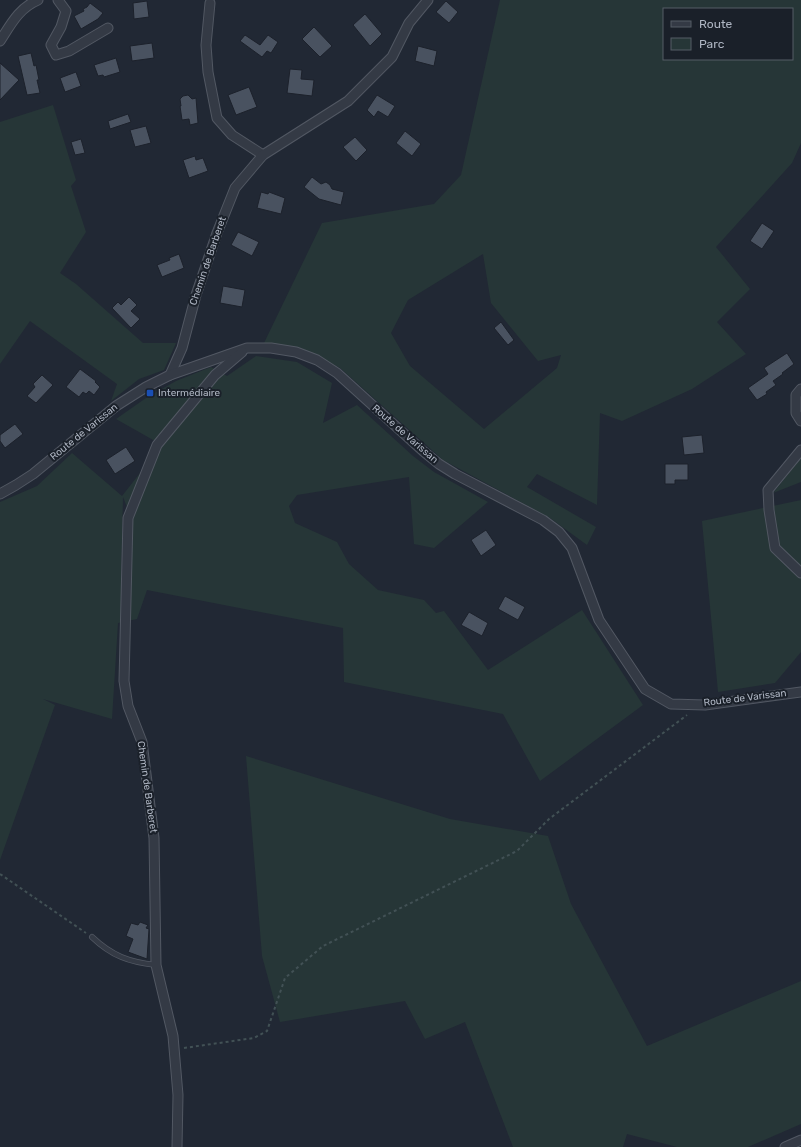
<svg xmlns="http://www.w3.org/2000/svg" width="801" height="1147" font-family="Rubik,sans-serif">
<style>
.green{fill:#263637;fill-rule:evenodd}
.building{fill:#495260;stroke:#1c212b}
.lines{fill:none;stroke-linecap:round;stroke-linejoin:round}
.service-casing{stroke:#525863;stroke-width:6}
.minor-casing{stroke:#525863;stroke-width:11}
.path{stroke:#425155;stroke-width:2;stroke-dasharray:3 3;stroke-linecap:butt}
.service{stroke:#343a45;stroke-width:4.5}
.minor{stroke:#343a45;stroke-width:9}
.transit-dot{fill:#1a4fb4;stroke:#1a2029;stroke-width:1.5}
.labels{text-anchor:middle;dominant-baseline:central;stroke-width:4;stroke-linejoin:round;paint-order:stroke}
.street-label{font-size:10px;fill:#aeb5c2;stroke:#1a2029}
.poi-label{font-size:10px;fill:#aeb5c2;stroke:#1a2029;text-anchor:start}
</style>
<rect width="100%" height="100%" fill="#212834"/>
<g class="green">
<path d="M500 0H801V143L792 163 716 247 750 289 717 322 746 354 692 389 622 421 600 413 597 505 537 474 527 487 596 527 587 545 550 518 443 460 340 368 301 348 264 343 322 223 434 204 461 175ZM664 9H792V59H664ZM483 254 491 303 538 361 561 355 557 368 484 429 410 366 391 333 408 300Z"/>
<polygon points="53,105 76,180 71,186 86,232 60,273 76,284 143,343 176,343 164,370 139,379 111,401 117,384 30,321 0,364 0,122"/>
<path d="M256 356 297 362 332 383 323 423 357 405 413 456 434 472 488 502 434 548 414 544 409 477 297 495 289 506 295 523 337 542 349 564 378 590 424 600 436 613 444 611 488 670 582 610 643 705 540 781 503 714 344 682 343 628 147 590 137 619 118 623 112 719 43 699 55 705 0 860V502L37 486 72 453 122 496 162 445 116 419 146 398 176 381 211 367 227 376ZM123 497 133 522 128 582 121 581Z"/>
<polygon points="801,458 801,482 773,493"/>
<polygon points="801,500 801,652 775,683 718,692 702,521"/>
<polygon points="246,756 450,819 548,836 571,904 647,1046 801,981 801,1124 748,1147 677,1147 627,1134 623,1147 513,1147 465,1022 425,1039 405,1001 280,1022 262,956"/>
</g>
<g class="building">
<polygon points="147,1 149,17 134,19 133,3"/>
<polygon points="446,1 458,12 449,23 436,12"/>
<polygon points="90,3 103,13 98,19 81,29 74,16 84,11 83,9 87,7"/>
<polygon points="365,14 382,34 370,46 353,25"/>
<polygon points="314,27 332,46 320,57 302,39"/>
<polygon points="245,35 260,45 268,35 278,42 271,53 267,51 262,57 240,41"/>
<polygon points="152,43 154,58 132,61 130,46"/>
<polygon points="418,46 437,51 434,66 415,61"/>
<polygon points="31,53 34,66 36,65 39,80 37,80 40,93 27,95 18,56"/>
<polygon points="116,58 120,72 104,77 103,75 98,76 94,65"/>
<polygon points="0,63 19,80 0,100"/>
<polygon points="290,69 302,70 301,79 314,80 312,96 287,93"/>
<polygon points="76,72 81,86 65,92 60,78"/>
<polygon points="249,87 257,107 236,115 228,95"/>
<polygon points="188,95 192,99 196,98 198,123 190,125 189,119 182,120 180,106 181,106 180,99 183,96"/>
<polygon points="377,95 395,106 388,117 378,111 374,117 367,110"/>
<polygon points="128,114 131,122 110,129 108,121"/>
<polygon points="146,126 151,143 135,147 130,130"/>
<polygon points="405,131 421,144 412,156 396,143"/>
<polygon points="355,137 367,150 356,161 343,147"/>
<polygon points="81,139 85,153 75,155 71,142"/>
<polygon points="195,156 196,160 203,158 208,171 189,178 183,160"/>
<polygon points="312,177 321,184 326,182 330,185 332,189 344,192 341,205 319,199 304,187"/>
<polygon points="261,192 268,194 269,192 285,198 281,214 257,208"/>
<polygon points="762,223 774,231 762,249 750,241"/>
<polygon points="238,232 259,242 252,256 231,245"/>
<polygon points="179,254 184,268 162,277 157,265 170,260 169,258"/>
<polygon points="223,286 245,290 242,307 220,303"/>
<polygon points="129,297 137,305 131,311 140,319 131,328 112,308 118,302 121,305"/>
<polygon points="501,322 514,340 508,345 494,328"/>
<polygon points="787,353 794,364 782,373 783,374 773,381 776,385 766,392 767,394 757,400 748,388 768,374 764,368"/>
<polygon points="80,369 96,381 95,382 100,387 94,395 89,391 86,394 83,392 79,397 66,387"/>
<polygon points="42,375 53,385 36,403 27,396 35,387 33,384"/>
<polygon points="15,424 23,434 5,448 0,441 0,435"/>
<polygon points="702,435 704,453 684,455 682,437"/>
<polygon points="126,447 135,461 115,474 106,460"/>
<polygon points="665,464 688,464 688,480 675,480 675,484 665,484"/>
<polygon points="486,530 496,545 481,556 471,540"/>
<polygon points="505,596 525,607 518,620 498,609"/>
<polygon points="469,612 488,623 482,636 461,625"/>
<polygon points="140,922 148,925 146,928 149,929 147,959 128,952 133,939 126,936 131,923 138,925"/>
</g>
<g class="lines">
<defs>
<path id="service" d="M92 937C112 956 129 962 156 965"/>
<g id="minor">
<polyline points="58,0 66,11 61,27 51,45 56,55 69,51 108,28"/>
<polyline points="210,3 206,45 208,72 217,118 232,135 263,155"/>
<path d="M0 41C11 24 19 8 38 0"/>
<polyline points="170,375 182,348 196,295 217,233 235,188 263,155 348,101 392,57 409,23 428,0"/>
<polyline points="801,389 796,395 796,413 801,421"/>
<polyline points="801,450 768,490 769,510 775,548 801,573"/>
<polyline points="0,494 16,485 33,474 116,406 146,387 170,375 247,348 271,348 296,352 317,360 337,373 423,451 439,464 455,474 543,520 559,532 572,548 599,620 645,689 671,704 705,705 801,692"/>
<polyline points="177,1147 178,1095 173,1036 156,965 154,838 142,742 128,706 124,681 128,518 157,445 215,375 242,352"/>
<polyline points="785,1147 801,1140"/>
</g>
</defs>
<use href="#service" class="service-casing"/>
<use href="#minor" class="minor-casing"/>
<g class="path">
<polyline points="0,874 86,933"/>
<polyline points="184,1048 254,1038 267,1031 285,978 323,946 517,851 549,819 687,715"/>
</g>
<use href="#service" class="service"/>
<use href="#minor" class="minor"/>
</g>
<rect class="transit-dot" x="146" y="389" width="8" height="8" rx="2"/>
<g class="labels">
<g class="street-label">
<text transform="translate(208 261) rotate(-71)">Chemin de Barberet</text>
<text transform="translate(84 432) rotate(-39)">Route de Varissan</text>
<text transform="translate(405 434) rotate(41)">Route de Varissan</text>
<text transform="translate(745 698) rotate(-7)">Route de Varissan</text>
<text transform="translate(147 787) rotate(82)">Chemin de Barberet</text>
</g>
<g class="poi-label">
<text x="158" y="393">Intermédiaire</text>
</g>
</g>
<rect x="663" y="8" width="130" height="52" fill="#1a2029" stroke="#555c66"/>
<rect x="671" y="21" width="20" height="6" fill="#343a45" stroke="#555c66"/>
<text x="699" y="28" font-size="12" fill="#aeb5c2">Route</text>
<rect x="671" y="38" width="20" height="12" fill="#263637" stroke="#555c66"/>
<text x="699" y="48" font-size="12" fill="#aeb5c2">Parc</text>
</svg>
